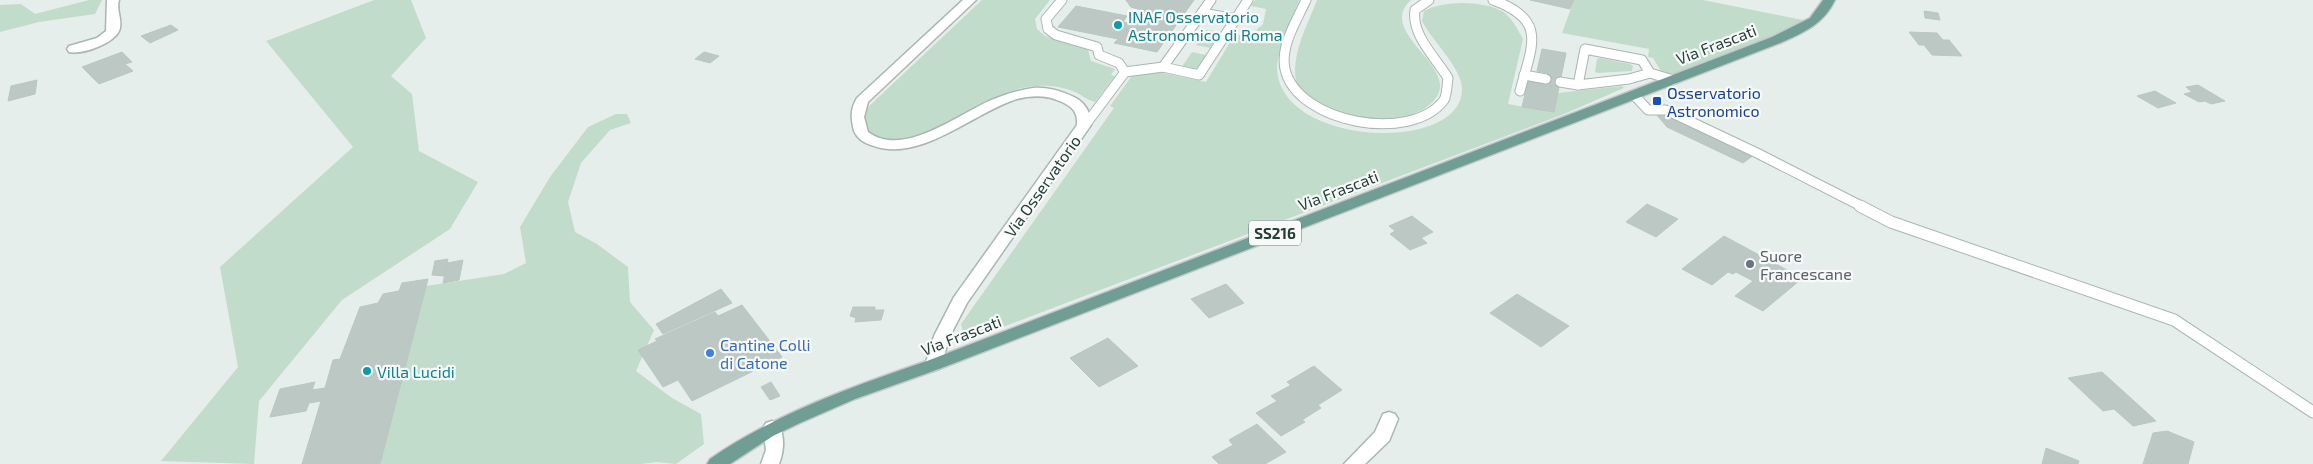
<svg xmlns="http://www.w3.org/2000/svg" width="2313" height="464" font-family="'Exo 2',sans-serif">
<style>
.green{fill:#c2dccb}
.building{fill:#bcc8c4;stroke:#b9c7c2}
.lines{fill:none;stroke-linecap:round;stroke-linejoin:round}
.lane-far1-casing{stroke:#a9b6b2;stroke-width:11}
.lane-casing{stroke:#a9b6b2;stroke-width:13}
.street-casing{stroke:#a9b6b2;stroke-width:3}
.primary-casing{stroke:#c3c9c8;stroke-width:3}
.lane-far1{stroke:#fff;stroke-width:9}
.lane{stroke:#fff;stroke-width:11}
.street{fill:#fff;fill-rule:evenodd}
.primary{fill:#709e95;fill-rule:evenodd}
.culture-dot{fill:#0f9aa8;stroke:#f7faf9;stroke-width:2}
.transit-dot{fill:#1a4fb4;stroke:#f7faf9;stroke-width:2}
.worship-dot{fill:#6b7280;stroke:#f7faf9;stroke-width:2}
.shop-dot{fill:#3f7fe0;stroke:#f7faf9;stroke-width:2}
.labels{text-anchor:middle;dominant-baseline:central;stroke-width:4.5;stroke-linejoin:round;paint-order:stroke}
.shield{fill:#f7faf9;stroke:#657673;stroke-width:1}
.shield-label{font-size:15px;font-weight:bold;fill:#273e39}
.culture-label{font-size:16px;fill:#0d838f;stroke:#f7faf9;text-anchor:start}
.street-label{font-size:16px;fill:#273e39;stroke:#f7faf9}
.transit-label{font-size:16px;fill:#164399;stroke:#f7faf9;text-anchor:start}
.worship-label{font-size:16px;fill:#5b616d;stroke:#f7faf9;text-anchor:start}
.shop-label{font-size:16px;fill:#366cbe;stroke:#f7faf9;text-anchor:start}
</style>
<rect width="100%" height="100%" fill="#e6eeeb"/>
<g class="green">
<polygon points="89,0 102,0 95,14 39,22 0,32 0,5 21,4 35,14"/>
<polygon points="374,0 411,0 426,38 391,76 412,94 419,151 478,182 450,229 342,300 259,401 254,464 161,461 238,367 220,267 353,147 266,41"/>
<path d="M982 0H1050L1035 19 1037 29 1045 36 1088 50 1091 61 1115 69 1111 75 1115 76 1095 102C1087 100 1082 95 1075 92 1059 85 1039 84 1022 88 984 98 904 167 869 132 862 125 862 116 867 108Z"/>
<path d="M1255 0H1299C1293 19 1277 50 1277 68 1279 147 1463 154 1462 89 1462 68 1432 41 1422 21L1424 11C1443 0 1486 0 1505 13 1513 20 1518 30 1523 39L1508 104 1553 112 1558 93 1622 86 1624 88 1564 114 966 341 961 324 1114 108 1110 106 1134 73 1153 71 1206 82 1235 34 1249 37 1263 24 1266 9 1251 6Z"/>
<path d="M1317 0H1411C1372 34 1474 72 1428 106 1396 130 1335 121 1307 95 1303 91 1297 87 1296 80 1291 54 1308 24 1317 0Z"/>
<polygon points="1574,0 1703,0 1808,21 1751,47 1672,76 1662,73 1653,58 1648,57 1649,49 1562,33"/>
<polygon points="1206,30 1220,32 1210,48 1196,45"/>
<polygon points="1192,52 1206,55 1195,71 1181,68"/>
<polygon points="1600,58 1630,64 1633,66 1632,71 1598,73 1595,72 1597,59"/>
<polygon points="616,114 627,114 631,123 610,130 581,163 568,202 575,232 597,244 628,267 630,302 654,330 636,371 672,398 701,414 704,444 676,464 657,462 641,464 380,464 426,286 504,274 526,263 520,227 550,177 588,127"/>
</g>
<g class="building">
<polygon points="1126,0 1194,0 1157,52 1114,43 1118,39 1058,27 1076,6 1127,16 1123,22 1134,24 1143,10 1131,7"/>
<polygon points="1126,0 1166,0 1156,8 1143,10 1131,7"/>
<polygon points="1530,0 1574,0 1570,9"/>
<polygon points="1924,11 1938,13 1940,20 1925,18"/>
<polygon points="171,25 178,30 150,43 141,36"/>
<polygon points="1909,32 1937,33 1943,40 1949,40 1962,56 1932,55 1924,45 1919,45"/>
<polygon points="1542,49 1566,53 1554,112 1522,107 1528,81 1545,84 1548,73 1537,71"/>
<polygon points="122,52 132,62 125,64 133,71 99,84 82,67"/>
<polygon points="704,52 719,56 710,63 695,59"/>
<polygon points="37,80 35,94 8,101 11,86"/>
<polygon points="2198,85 2225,101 2211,104 2205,101 2199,102 2184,94 2192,92 2186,87"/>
<polygon points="2155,91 2176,103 2158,108 2137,96"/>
<polygon points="1665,113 1754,155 1743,163 1667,127 1656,114"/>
<polygon points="1647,204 1678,219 1656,237 1626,222"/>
<polygon points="1412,216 1433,232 1421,238 1427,243 1410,250 1390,234 1395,231 1389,226"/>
<polygon points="1724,236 1798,276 1799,281 1763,311 1735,296 1753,281 1736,272 1733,274 1728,272 1712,285 1682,269"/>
<polygon points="448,259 444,276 432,275 435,261"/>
<polygon points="463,260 459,280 443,283 447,263"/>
<polygon points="428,279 380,464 302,464 321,401 309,403 306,411 270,417 280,389 315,382 312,390 325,388 333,360 340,359 360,307 378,303 383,294 399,291 402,283"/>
<polygon points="1226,284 1244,303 1209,318 1191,299"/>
<polygon points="721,289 732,303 663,334 656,324"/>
<polygon points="1517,294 1569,326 1541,347 1490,313"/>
<polygon points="742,305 782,357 692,401 678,380 663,387 638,350 657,341 655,339 715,312 718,316"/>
<polygon points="853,307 875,307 875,310 884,310 881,320 855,322 856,318 850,316"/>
<polygon points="1108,338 1138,366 1099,387 1070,358"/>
<polygon points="1314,366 1342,390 1318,405 1321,408 1302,420 1305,422 1281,436 1256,413 1277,401 1271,396 1291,385 1287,382"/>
<polygon points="2102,372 2156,421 2133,426 2114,409 2103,411 2068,378"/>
<polygon points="771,382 780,396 770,400 761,387"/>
<polygon points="1257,424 1286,452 1265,464 1219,464 1212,457 1233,445 1229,440"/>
<polygon points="2167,431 2194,442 2188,464 2143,464 2153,433"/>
<polygon points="2046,448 2079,461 2078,464 2042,464"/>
</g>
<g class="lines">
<defs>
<g id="lane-far1">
<polyline points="1062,0 1046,19 1048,29 1056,35 1097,47 1099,55 1119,63 1125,72"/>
<path d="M1306 0C1297 20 1280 46 1285 69 1297 123 1411 144 1444 100 1447 95 1447 84 1448 78 1436 58 1411 35 1415 10L1429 0"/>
<path d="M1493 0C1548 20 1532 45 1520 91"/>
<polyline points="1202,13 1236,19"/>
<polygon points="1585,49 1642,60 1650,73 1629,79 1578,85"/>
<polyline points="1163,67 1211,0"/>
<polyline points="1650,73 1673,80"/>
<polyline points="1524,75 1546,79"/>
<polyline points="1560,82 1578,85"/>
<polyline points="1634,95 1648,110 1666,110 1757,153 1863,207"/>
<polyline points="1083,128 1125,72 1163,67 1199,75 1248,0"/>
</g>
<polyline id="lane" points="1860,206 1891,222 2174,320 2313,412"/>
<g id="street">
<path d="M107 0H119C116 10 122 18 120 28 117 43 82 55 69 52L67 49 69 46 97 38 106 31Z"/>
<path d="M963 0H976L868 102 864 117 868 132C902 158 956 116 989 101 1003 95 1018 90 1033 88 1048 87 1061 91 1074 97 1085 102 1091 113 1091 125L967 303 950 336 941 365 939 369 933 371 927 369 925 365 934 336 954 297 1077 125C1078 113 1073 107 1062 102 1047 95 1033 95 1017 99 972 113 920 164 871 145 864 143 857 138 854 131 851 119 850 109 857 98Z"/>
<polygon points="1389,412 1395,414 1398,419 1389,441 1365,464 1344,464 1375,432 1383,414"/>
<path d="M772 421 778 423C785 436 784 451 779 464H761L766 450 763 428 766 423Z"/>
</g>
<path id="primary" d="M1823 0H1835C1824 24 1803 33 1780 43L939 369 855 399 800 423 773 436 730 464H707L710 459C777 413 851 387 927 361L1772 37 1810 18Z"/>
</defs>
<use href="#lane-far1" class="lane-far1-casing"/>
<use href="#lane" class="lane-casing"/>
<use href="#street" class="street-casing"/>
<use href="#primary" class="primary-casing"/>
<use href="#lane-far1" class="lane-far1"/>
<use href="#lane" class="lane"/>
<use href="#street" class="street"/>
<use href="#primary" class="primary"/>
</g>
<g class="culture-dot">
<circle cx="1118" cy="25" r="5"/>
<circle cx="367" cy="371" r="5"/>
</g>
<rect class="transit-dot" x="1652" y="96" width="10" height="10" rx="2.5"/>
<circle class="worship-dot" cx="1750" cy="264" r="5"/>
<circle class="shop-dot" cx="710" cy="353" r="5"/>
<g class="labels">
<rect class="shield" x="1249" y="220.5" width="52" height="25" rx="4"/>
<g class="shield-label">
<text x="1275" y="233">SS216</text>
</g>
<g class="culture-label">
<text x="1128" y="16">INAF Osservatorio<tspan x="1128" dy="18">Astronomico di Roma</tspan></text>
<text x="377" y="371">Villa Lucidi</text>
</g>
<g class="street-label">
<text transform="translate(1716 44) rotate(-21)">Via Frascati</text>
<text transform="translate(1042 186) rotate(-55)">Via Osservatorio</text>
<text transform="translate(1338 190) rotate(-21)">Via Frascati</text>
<text transform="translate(961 335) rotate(-21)">Via Frascati</text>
</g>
<g class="transit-label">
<text x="1667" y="92">Osservatorio<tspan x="1667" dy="18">Astronomico</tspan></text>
</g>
<g class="worship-label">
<text x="1760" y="255">Suore<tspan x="1760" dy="18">Francescane</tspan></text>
</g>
<g class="shop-label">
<text x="720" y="344">Cantine Colli<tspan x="720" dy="18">di Catone</tspan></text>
</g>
</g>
</svg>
